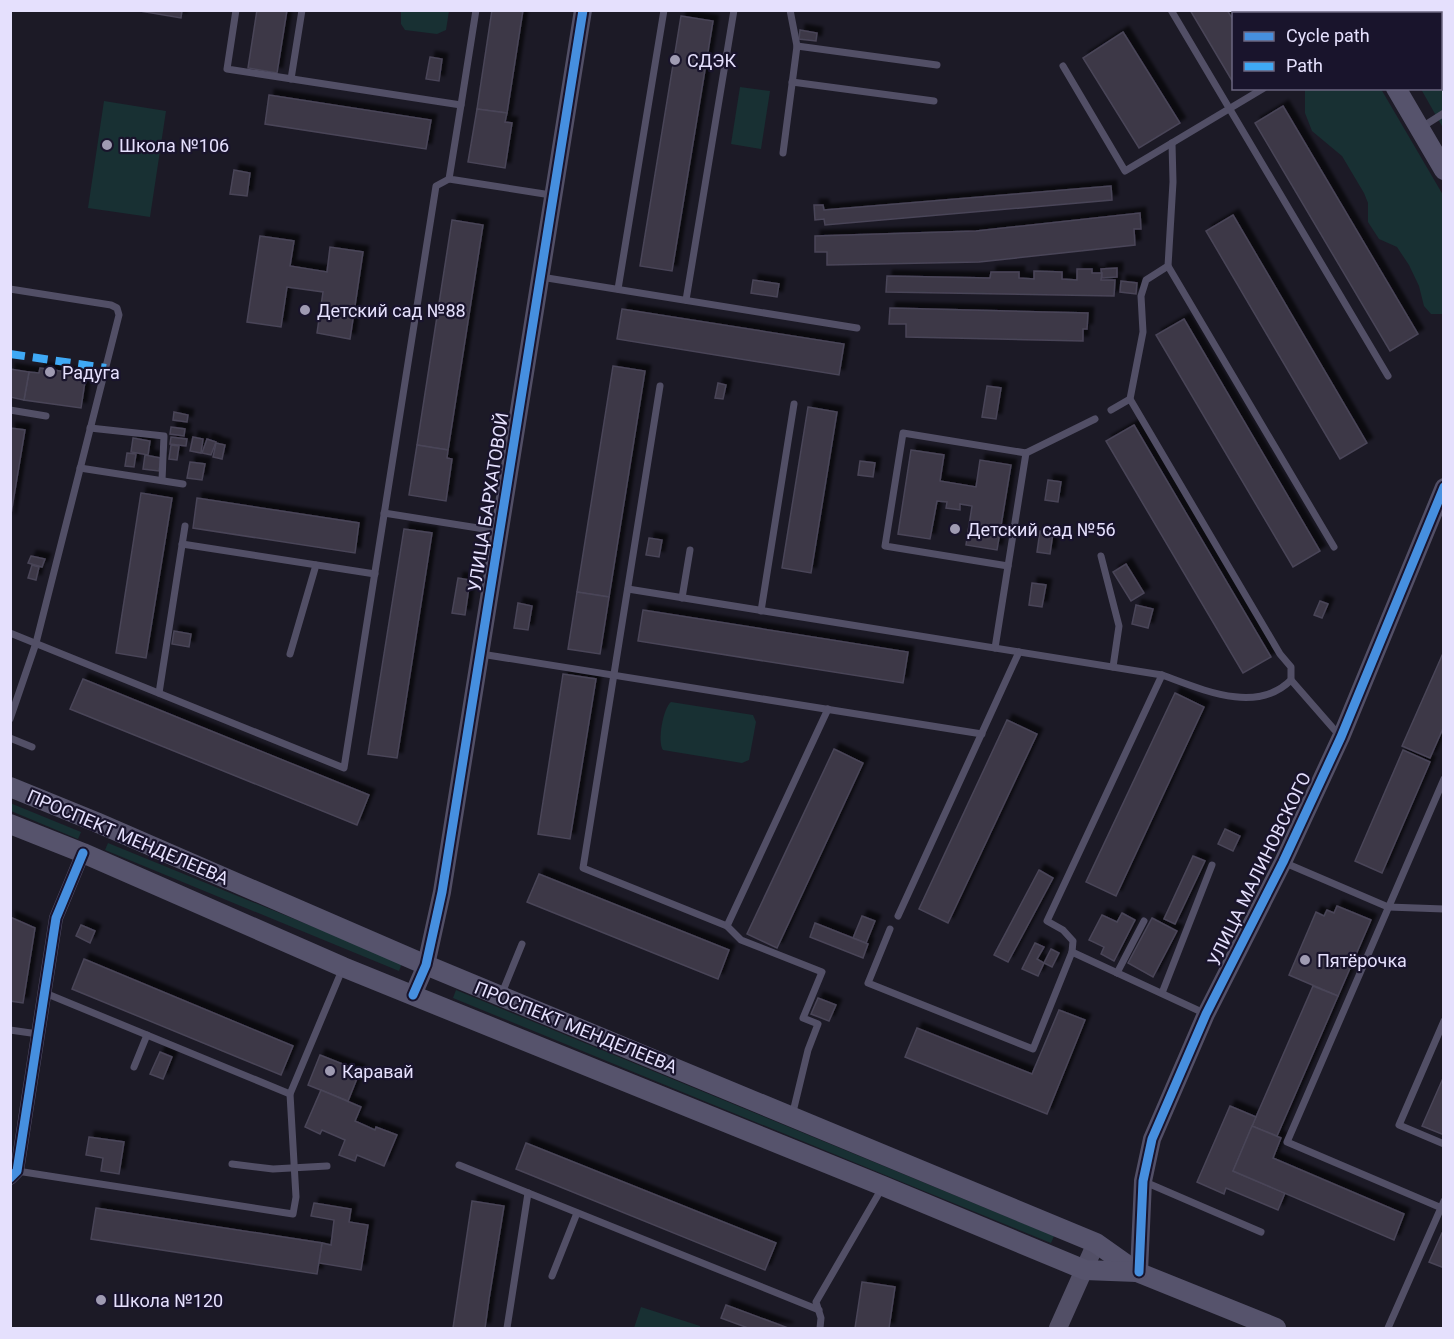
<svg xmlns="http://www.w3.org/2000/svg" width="1454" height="1339" font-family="Roboto,sans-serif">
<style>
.green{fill:#183033}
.building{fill:#3c3947;stroke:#4a4558;stroke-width:1.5;filter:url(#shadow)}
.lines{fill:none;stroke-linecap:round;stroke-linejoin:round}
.service{stroke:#524f66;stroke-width:7}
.minor{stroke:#524f66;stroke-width:14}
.tertiary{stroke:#524f66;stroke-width:18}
.secondary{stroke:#56536c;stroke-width:20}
.quiet{stroke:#3fa9f5;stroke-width:8;stroke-dasharray:15 8;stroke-linecap:butt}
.cycleway-casing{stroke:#19142c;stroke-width:13}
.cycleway{stroke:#468fdf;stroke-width:9}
.poi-dot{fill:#9f9bb2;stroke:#19142c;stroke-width:2}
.labels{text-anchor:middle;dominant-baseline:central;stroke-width:4.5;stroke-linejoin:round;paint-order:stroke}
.poi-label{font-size:18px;fill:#e5e0fd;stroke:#19142c;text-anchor:start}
.street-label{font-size:18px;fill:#e5e0fd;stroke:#19142c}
</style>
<defs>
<filter id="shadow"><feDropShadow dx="5.5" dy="-5.5" stdDeviation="1.5" flood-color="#0009"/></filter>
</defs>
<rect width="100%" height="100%" fill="#1c1a26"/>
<g class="green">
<polygon points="401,11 449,11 446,30 437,34 405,30 401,24"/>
<polygon points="1376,11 1443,11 1443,128 1421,89 1440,88 1440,14 1378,14"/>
<polygon points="740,87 770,91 761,149 731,144"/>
<polygon points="1305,89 1381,89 1443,195 1443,314 1431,314 1424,306 1419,286 1409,265 1397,247 1379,239 1368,222 1368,203 1364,193 1342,156 1312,131 1305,113"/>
<polygon points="104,101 166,111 150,217 88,208"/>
<path d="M671 702 753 715 756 722 749 760 742 763 663 750C657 742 663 708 671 702Z"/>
<polygon points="10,803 81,832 78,839 11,811"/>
<polygon points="108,843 402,963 399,971 105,850"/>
<polygon points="456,990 1054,1236 1051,1243 453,998"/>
<polygon points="641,1307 700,1326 700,1328 634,1328"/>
</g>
<g class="building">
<polygon points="134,10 182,10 181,18"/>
<polygon points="257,10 287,10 277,73 248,68"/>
<polygon points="492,10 523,10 507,113 477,109"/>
<polygon points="1190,10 1227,10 1234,21 1234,84"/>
<polygon points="681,16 713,21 672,271 640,266"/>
<polygon points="800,30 817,33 816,41 799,39"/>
<polygon points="1123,32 1180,123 1139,148 1083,58"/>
<polygon points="430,57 442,59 439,81 426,79"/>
<polygon points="269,95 431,120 426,149 265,124"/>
<polygon points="1283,106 1418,334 1390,351 1255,123"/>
<polygon points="477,109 507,113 505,122 512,123 505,168 468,162"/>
<polygon points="234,170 250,173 247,196 230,194"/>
<polygon points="1111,186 1112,200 825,225 824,219 815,220 814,205 823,205 824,210"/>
<polygon points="1140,213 1141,229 1134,229 1135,245 979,262 827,265 827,252 815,252 815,236 976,231"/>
<polygon points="1233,215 1367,443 1340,459 1206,231"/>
<polygon points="452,220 483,225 448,450 417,445"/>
<polygon points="260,236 294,241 290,266 327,272 330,247 363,252 350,339 317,333 323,292 287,287 281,327 247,322"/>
<polygon points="1117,268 1117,277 1102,278 1101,269"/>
<polygon points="1077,269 1092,269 1092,273 1102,273 1101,280 1115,280 1114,296 886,292 887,276 990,278 991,272 1019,272 1019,278 1034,279 1034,271 1062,272 1062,279 1077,280"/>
<polygon points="753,280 779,284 777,297 751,293"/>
<polygon points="1121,281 1137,283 1136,294 1120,292"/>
<polygon points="890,308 1088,313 1087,329 1083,329 1083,341 906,337 906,324 889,324"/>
<polygon points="622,309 844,344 839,375 617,339"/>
<polygon points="1184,319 1320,551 1293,567 1156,335"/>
<polygon points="613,366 645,371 609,597 577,592"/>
<polygon points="40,368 86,375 81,408 24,400 29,372 39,373"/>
<polygon points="10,369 29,372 24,400 10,397"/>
<polygon points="718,383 726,385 723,399 715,398"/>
<polygon points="987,386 1001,388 996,419 982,417"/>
<polygon points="808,407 837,412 811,573 782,568"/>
<polygon points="174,412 188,415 187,422 173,420"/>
<polygon points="1134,425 1271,657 1243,673 1106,441"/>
<polygon points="171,427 185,429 184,436 170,434"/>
<polygon points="10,428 25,430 10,520"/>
<polygon points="171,437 187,439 186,446 170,444"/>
<polygon points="193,437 203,439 201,453 190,451"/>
<polygon points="133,438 150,441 148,455 131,452"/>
<polygon points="207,439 216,442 211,455 202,453"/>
<polygon points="216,443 225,445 222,459 213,457"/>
<polygon points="171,445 179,446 177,460 169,459"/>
<polygon points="417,445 448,450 447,458 452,459 446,501 409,495"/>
<polygon points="911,450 944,455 940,481 976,487 980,460 1011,465 997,550 966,545 972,506 960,504 960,510 946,508 947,502 937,501 930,539 898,534"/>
<polygon points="127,453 136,454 134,467 125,466"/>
<polygon points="145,455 161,458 159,471 143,469"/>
<polygon points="860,461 875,463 873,477 858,475"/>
<polygon points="190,462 205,464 202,480 187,478"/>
<polygon points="1048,480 1061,482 1058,502 1045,500"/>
<polygon points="141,493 172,498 146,658 116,653"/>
<polygon points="197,498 359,523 355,553 193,528"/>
<polygon points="404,529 432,533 397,758 368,754"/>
<polygon points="1040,531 1053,533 1050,554 1037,552"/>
<polygon points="649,538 662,540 659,557 646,555"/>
<polygon points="31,556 45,559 42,567 28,563"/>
<polygon points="1126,564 1144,593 1131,601 1113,572"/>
<polygon points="32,565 39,567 36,580 28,578"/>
<polygon points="458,578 470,580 465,615 452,613"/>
<polygon points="1032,583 1046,585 1042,607 1029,605"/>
<polygon points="577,592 609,597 600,654 568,649"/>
<polygon points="1320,601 1328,604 1322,618 1314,615"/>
<polygon points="518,603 532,606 528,630 514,628"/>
<polygon points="1136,605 1153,609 1148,628 1132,624"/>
<polygon points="643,610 908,652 903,683 638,641"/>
<polygon points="174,631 191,634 189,647 172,644"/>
<polygon points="1444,651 1444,726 1430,758 1402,746"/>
<polygon points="563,674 596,679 570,839 538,834"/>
<polygon points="83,679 369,795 357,825 70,709"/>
<polygon points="1175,693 1204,707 1116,896 1086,882"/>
<polygon points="1007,720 1037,734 948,923 919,909"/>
<polygon points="834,749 863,763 777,948 747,934"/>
<polygon points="1403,750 1430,762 1382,873 1355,861"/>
<polygon points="1225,829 1240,836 1233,851 1218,844"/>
<polygon points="1193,856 1205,861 1175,924 1164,919"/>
<polygon points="1039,870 1053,878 1008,962 994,955"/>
<polygon points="539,874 729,950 718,979 527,902"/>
<polygon points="1337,906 1371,920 1338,996 1289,975 1316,912 1324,916 1327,910 1334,913"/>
<polygon points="1122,913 1135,920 1114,961 1101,954 1104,947 1089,940 1102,915 1117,922"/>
<polygon points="862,916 875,921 866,943 853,938"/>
<polygon points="10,917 35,928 23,1003 10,1001"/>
<polygon points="1152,918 1177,931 1153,977 1128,963"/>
<polygon points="815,923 868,944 863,958 810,937"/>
<polygon points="81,925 95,931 90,943 76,936"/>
<polygon points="1035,943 1044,947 1037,959 1044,963 1038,976 1022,969"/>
<polygon points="1051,949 1059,953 1052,967 1044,963"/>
<polygon points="84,959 293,1046 281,1075 72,989"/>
<polygon points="1313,986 1338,996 1277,1136 1252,1126"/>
<polygon points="818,998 836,1005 829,1021 811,1014"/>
<polygon points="1059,1010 1085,1020 1047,1114 905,1057 917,1028 1032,1074"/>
<polygon points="160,1052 172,1057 163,1079 150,1074"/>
<polygon points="320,1055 360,1071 348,1101 308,1085"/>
<polygon points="1444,1076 1444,1135 1422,1126"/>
<polygon points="321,1090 361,1107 355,1121 375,1130 376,1127 397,1135 384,1166 357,1155 355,1161 339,1155 345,1140 322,1130 320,1134 305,1127"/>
<polygon points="1230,1106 1256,1117 1233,1171 1285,1193 1278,1210 1226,1188 1224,1194 1197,1182"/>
<polygon points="1252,1126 1281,1138 1273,1158 1404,1214 1394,1240 1233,1171"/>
<polygon points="89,1137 124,1142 119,1174 101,1171 103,1158 86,1155"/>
<polygon points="526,1143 776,1243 765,1270 516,1169"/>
<polygon points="472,1201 504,1206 489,1299 485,1328 453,1328"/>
<polygon points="314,1203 351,1209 349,1222 368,1225 361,1270 319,1263 322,1243 331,1245 334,1220 311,1216"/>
<polygon points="96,1208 322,1243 317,1274 91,1239"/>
<polygon points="1442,1233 1444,1234 1444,1268 1429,1262"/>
<polygon points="862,1282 895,1287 889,1328 855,1328"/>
<polygon points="726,1305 788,1328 748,1328 721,1318"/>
</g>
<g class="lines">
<g class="service">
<polyline points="236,10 227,69 461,105 449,179 551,195"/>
<polyline points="1171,10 1388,376"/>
<polyline points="797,46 937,65"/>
<polyline points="1063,66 1125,171 1264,88"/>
<polyline points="291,79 302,10"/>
<polyline points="792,82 934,101"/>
<polyline points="461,105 476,10"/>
<polyline points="1422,127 1444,113"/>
<polyline points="783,153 797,46 790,10"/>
<polyline points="1168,266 1334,547"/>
<polyline points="541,277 857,328"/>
<polyline points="10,289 111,305 117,308 119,315 36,643 10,719"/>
<polyline points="618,289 664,10"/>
<polyline points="686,300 734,10"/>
<polyline points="660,386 583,868 727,926 741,940 822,972 803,1018 818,1024 808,1050 792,1116"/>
<polyline points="10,410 46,416"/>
<polyline points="1111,410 1130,399"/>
<polyline points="90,428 164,436 162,480"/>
<polyline points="80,468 183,484"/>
<polyline points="384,513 497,531"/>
<polyline points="182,544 375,574"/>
<polyline points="1101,556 1119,626 1113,667"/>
<polyline points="1008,566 885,546 903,433 1026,453 1095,419"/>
<path d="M628 589 1162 675C1201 689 1256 715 1291 680V667L1280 654 1130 399 1143 332 1141 296 1146 280 1168 266 1173 182 1172 143"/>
<polyline points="682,598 690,550"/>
<polyline points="761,611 794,404"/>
<polyline points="10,633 344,768 436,186 449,179"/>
<polyline points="995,648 1026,453"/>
<polyline points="290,654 316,565"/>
<polyline points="481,654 982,734"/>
<polyline points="1291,680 1339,735"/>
<polyline points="159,693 185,526"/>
<polyline points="10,738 32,747"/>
<polyline points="1444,779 1287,1142 1444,1209"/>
<polyline points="1283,862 1388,907 1444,909"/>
<polyline points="898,916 1019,652"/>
<polyline points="727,926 828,709"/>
<polyline points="890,929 868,983 1033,1049 1072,952 1073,941 1063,930 1047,921 1162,675"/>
<polyline points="1072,952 1206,1014"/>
<polyline points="1117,973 1144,921"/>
<polyline points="45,993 290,1094"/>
<polyline points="502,993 522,944"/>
<polyline points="1162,993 1212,865"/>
<polyline points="1444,1021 1399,1125 1444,1144"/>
<polyline points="10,1030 38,1034"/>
<polyline points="134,1067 147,1035"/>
<polyline points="232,1164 273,1169 327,1166"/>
<polyline points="459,1165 819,1310"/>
<polyline points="17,1171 293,1214 296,1197 290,1094 342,970"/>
<polyline points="1145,1182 1261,1232"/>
<polyline points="552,1276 577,1213"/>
<polyline points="507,1328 528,1193"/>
<polyline points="820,1328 821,1318 816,1302 882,1188"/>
<polyline points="1388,1328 1444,1201"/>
</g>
<polyline class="minor" points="10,1178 17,1171 56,918 83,853"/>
<g class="tertiary">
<polyline points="413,995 426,965 442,892 583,10"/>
<polyline points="1139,1272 1143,1181 1152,1139 1206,1014 1283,862 1341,737 1444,487"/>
<polyline points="1058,1328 1096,1243"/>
</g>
<g class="secondary">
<polyline points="1351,10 1353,14"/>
<polyline points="1396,88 1444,170"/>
<polyline points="10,787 96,822 426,965 1096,1243 1137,1272 1276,1328"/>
<polyline points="10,824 83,853 343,967 883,1186 1085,1270 1137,1272"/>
</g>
<polyline class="quiet" points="10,354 106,368"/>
<defs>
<g id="cycleway">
<polyline points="413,995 426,965 442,892 583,10"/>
<polyline points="10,1178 17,1171 56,918 83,853"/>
<polyline points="1139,1272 1143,1181 1152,1139 1206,1014 1283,862 1341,737 1444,487"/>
</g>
</defs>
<use href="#cycleway" class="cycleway-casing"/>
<use href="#cycleway" class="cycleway"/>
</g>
<g class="poi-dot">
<circle cx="675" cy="60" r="6"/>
<circle cx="107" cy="145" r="6"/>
<circle cx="305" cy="310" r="6"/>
<circle cx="50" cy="372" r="6"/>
<circle cx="955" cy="529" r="6"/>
<circle cx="1305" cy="960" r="6"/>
<circle cx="330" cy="1071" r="6"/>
<circle cx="101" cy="1300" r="6"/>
</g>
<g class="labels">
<g class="poi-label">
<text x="687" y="60">СДЭК</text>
<text x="119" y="145">Школа №106</text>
<text x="317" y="310">Детский сад №88</text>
<text x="62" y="372">Радуга</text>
<text x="967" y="529">Детский сад №56</text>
<text x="1317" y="960">Пятёрочка</text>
<text x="342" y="1071">Каравай</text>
<text x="113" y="1300">Школа №120</text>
</g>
<g class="street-label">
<text transform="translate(488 502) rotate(-81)">УЛИЦА БАРХАТОВОЙ</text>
<text transform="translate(128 837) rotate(23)">ПРОСПЕКТ МЕНДЕЛЕЕВА</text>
<text transform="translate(1259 869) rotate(-64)">УЛИЦА МАЛИНОВСКОГО</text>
<text transform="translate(576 1027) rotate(22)">ПРОСПЕКТ МЕНДЕЛЕЕВА</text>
</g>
</g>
<rect width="1454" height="1339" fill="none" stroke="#e5e0fd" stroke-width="24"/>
<rect x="1232" y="12" width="210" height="78" fill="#19142c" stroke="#6b6680" stroke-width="1.5"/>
<rect x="1244" y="32" width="30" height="9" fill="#468fdf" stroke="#6b6680" stroke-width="1.5"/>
<text x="1286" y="42" font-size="18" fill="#e5e0fd">Cycle path</text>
<rect x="1244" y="62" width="30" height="9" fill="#3fa9f5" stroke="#6b6680" stroke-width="1.5"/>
<text x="1286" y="72" font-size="18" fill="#e5e0fd">Path</text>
</svg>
